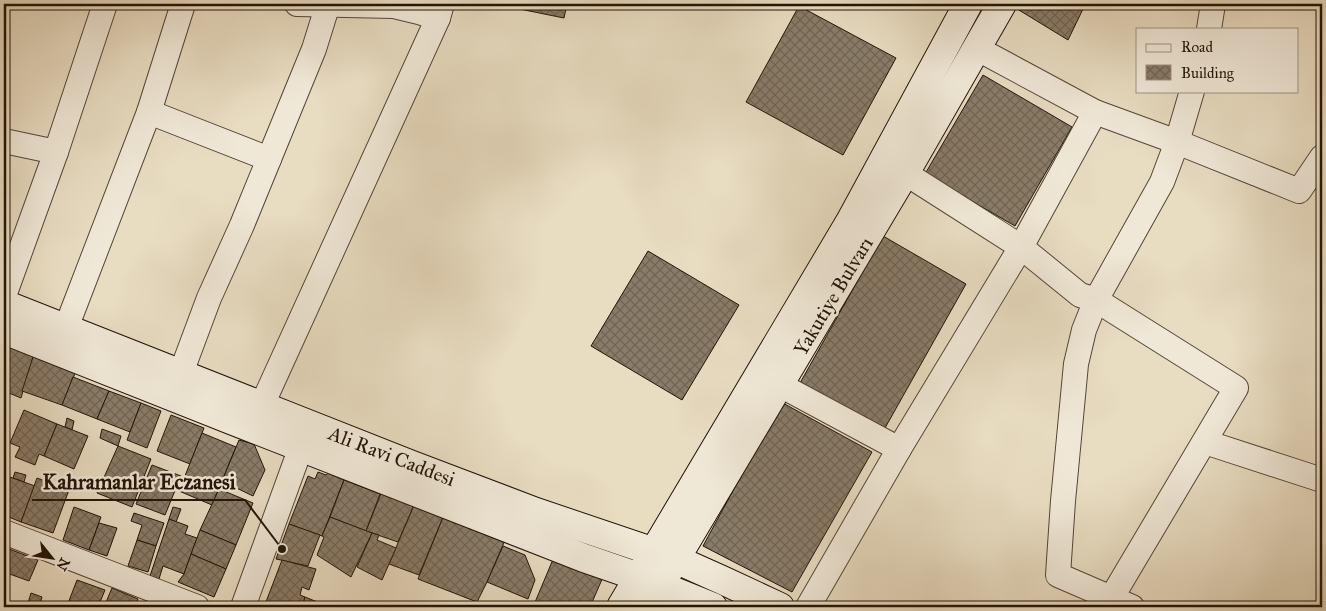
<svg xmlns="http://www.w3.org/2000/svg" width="1326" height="611" font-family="'IM FELL Great Primer',serif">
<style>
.building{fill:url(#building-cross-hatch);stroke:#221407}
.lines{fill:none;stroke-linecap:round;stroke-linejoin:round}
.street-casing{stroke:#544636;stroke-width:26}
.secondary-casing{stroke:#221407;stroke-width:30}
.street{stroke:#f0e8d7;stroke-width:24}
.secondary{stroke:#f0e8d7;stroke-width:28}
.labels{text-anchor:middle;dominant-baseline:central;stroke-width:5;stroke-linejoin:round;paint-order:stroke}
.street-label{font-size:20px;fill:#221407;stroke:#f0e8d7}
.leader{fill:none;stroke:#221407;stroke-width:2}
.callout-dot{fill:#221407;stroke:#f0e8d7;stroke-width:2}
.callout-label{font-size:21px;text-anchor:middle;font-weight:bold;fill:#221407;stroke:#f0e8d7;stroke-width:5;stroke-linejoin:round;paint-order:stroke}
</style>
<defs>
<pattern id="building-cross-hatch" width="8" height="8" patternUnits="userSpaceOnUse" patternTransform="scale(1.25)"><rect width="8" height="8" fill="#897c68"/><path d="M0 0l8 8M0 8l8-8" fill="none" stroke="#706454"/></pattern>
</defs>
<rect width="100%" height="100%" fill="#e8dcc1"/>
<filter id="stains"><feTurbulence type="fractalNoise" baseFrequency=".004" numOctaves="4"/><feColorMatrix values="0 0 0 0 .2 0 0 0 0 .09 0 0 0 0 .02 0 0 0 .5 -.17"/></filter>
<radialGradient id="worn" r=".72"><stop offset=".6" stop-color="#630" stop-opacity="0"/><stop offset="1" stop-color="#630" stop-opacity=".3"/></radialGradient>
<g class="building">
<polygon points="495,4 567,4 564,18"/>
<polygon points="1016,4 1074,4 1083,9 1068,40 1014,7"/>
<polygon points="799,6 896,58 843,155 746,102"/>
<polygon points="983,75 1072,127 1015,226 925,174"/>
<polygon points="883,236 966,284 885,428 800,383"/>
<polygon points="648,251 739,305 682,400 591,346"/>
<polygon points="4,344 34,354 21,398 4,391"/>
<polygon points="34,354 76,371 62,405 22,391"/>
<polygon points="73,377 109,391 97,419 62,405"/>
<polygon points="109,391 141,403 130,432 97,419"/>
<polygon points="781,402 872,452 792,592 703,546"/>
<polygon points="141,403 161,411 147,448 127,440"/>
<polygon points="24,410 57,424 44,456 39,454 35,465 15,457 20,447 10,443"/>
<polygon points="171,415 204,428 190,464 157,451"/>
<polygon points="67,418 74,421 72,430 65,427"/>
<polygon points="57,424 88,436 74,469 44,456"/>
<polygon points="102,429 121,436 118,446 100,438"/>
<polygon points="202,433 236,447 212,505 179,491"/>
<polygon points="239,440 254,444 265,470 253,496 222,481"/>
<polygon points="118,446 151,459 132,507 97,493"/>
<polygon points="152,465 181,476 165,515 136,504"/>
<polygon points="15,472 26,475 24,482 13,478"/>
<polygon points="318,472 326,475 328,473 344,480 322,536 289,524 308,476 315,479"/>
<polygon points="4,475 35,486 21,522 4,515"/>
<polygon points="37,478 69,490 53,533 21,522"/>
<polygon points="344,480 380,494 366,531 330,517"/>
<polygon points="219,489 253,503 236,545 200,530"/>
<polygon points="382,491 415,503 398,542 366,531"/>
<polygon points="415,503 444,515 419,575 389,564"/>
<polygon points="74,507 101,517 89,550 63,540"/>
<polygon points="173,507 181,509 176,522 169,519"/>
<polygon points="134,513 164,523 156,546 137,540 142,525 131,521"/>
<polygon points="444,515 506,538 487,582 477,602 418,579"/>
<polygon points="330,517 372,533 351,577 317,555 324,537 322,536"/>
<polygon points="169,519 188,526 185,534 197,538 184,574 163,566 159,579 150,576"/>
<polygon points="99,523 117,528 107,556 89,550"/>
<polygon points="289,524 320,535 308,566 276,559"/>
<polygon points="200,530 236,545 226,569 191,554"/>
<polygon points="372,533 379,535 377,540 396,548 382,580 357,567"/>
<polygon points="137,540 156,546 148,572 128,566"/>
<polygon points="503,546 525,555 535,580 528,599 487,582"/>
<polygon points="9,549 38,560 29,581 4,572 4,562"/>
<polygon points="191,554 226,569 214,597 178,582 184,574"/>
<polygon points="554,557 603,577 590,607 533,607"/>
<polygon points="282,560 316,569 309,590 302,587 300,595 305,597 302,607 264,607"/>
<polygon points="77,580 105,590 98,607 71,607 67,606"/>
<polygon points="112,588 138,599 135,607 104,607"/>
<polygon points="31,593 42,597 39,607 28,603"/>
<polygon points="305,597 330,607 302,607"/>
</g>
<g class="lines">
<defs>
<g id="street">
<polyline points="297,4 394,6 419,12 438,18"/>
<polyline points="1209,29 1213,4"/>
<polyline points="976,48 1095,112 1177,142 1299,191 1322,157"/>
<polyline points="149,112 269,159"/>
<polyline points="4,141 56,152"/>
<polyline points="905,173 1021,247 1080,295 1096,300 1236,388 1106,607"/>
<polyline points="4,296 56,152 105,4"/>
<polyline points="66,328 149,112 183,4"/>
<polyline points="181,373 209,298 242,225 314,49 328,4"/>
<polyline points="780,385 899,449"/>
<polyline points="262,405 438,18 442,4"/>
<polyline points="1205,442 1322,480"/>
<polyline points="4,532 197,607"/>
<polyline points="243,607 301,447"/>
<polyline points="808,607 899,449 1021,247 1095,112"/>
<polyline points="1132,607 1058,575 1063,501 1076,364 1084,330 1096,300 1162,182 1177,142 1192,91"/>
</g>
<g id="secondary">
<polyline points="4,304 412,465 536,512 675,559 722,580 780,607"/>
<polyline points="4,330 231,420 584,558 639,577 713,607"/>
<polyline points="621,607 851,220 968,4"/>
<polyline points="647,607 905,173 1002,4"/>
</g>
</defs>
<use href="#street" class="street-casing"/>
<use href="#secondary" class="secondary-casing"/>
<use href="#street" class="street"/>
<use href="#secondary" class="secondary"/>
</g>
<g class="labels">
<g class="street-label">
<text transform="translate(833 296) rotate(-59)">Yakutiye Bulvarı</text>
<text transform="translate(392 456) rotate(21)">Ali Ravi Caddesi</text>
</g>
</g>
<path class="leader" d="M282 549L245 500H32"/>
<circle class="callout-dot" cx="282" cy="549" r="5"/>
<g class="callout-label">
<text x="139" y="489">Kahramanlar Eczanesi</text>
</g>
<rect width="1326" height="611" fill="none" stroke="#e8dcc1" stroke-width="20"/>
<rect x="5" y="5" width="1316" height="601" fill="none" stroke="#221407" stroke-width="2.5"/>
<rect x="10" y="10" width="1306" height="591" fill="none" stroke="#221407"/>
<rect x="1136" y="28" width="162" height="65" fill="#f0e8d7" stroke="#9e9384"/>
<rect x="1146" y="44" width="25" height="8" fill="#f0e8d7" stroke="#9e9384"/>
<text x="1181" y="52" font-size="15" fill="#221407">Road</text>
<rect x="1146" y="65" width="25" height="15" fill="url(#building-cross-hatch)" stroke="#9e9384"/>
<text x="1181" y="78" font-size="15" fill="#221407">Building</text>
<g transform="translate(52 558) rotate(120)" stroke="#f0e8d7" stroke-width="4" paint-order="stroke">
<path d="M0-4L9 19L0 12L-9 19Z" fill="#221407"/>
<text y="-8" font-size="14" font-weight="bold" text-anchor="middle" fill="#221407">N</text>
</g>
<rect width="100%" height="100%" filter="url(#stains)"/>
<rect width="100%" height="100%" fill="url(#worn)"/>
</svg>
